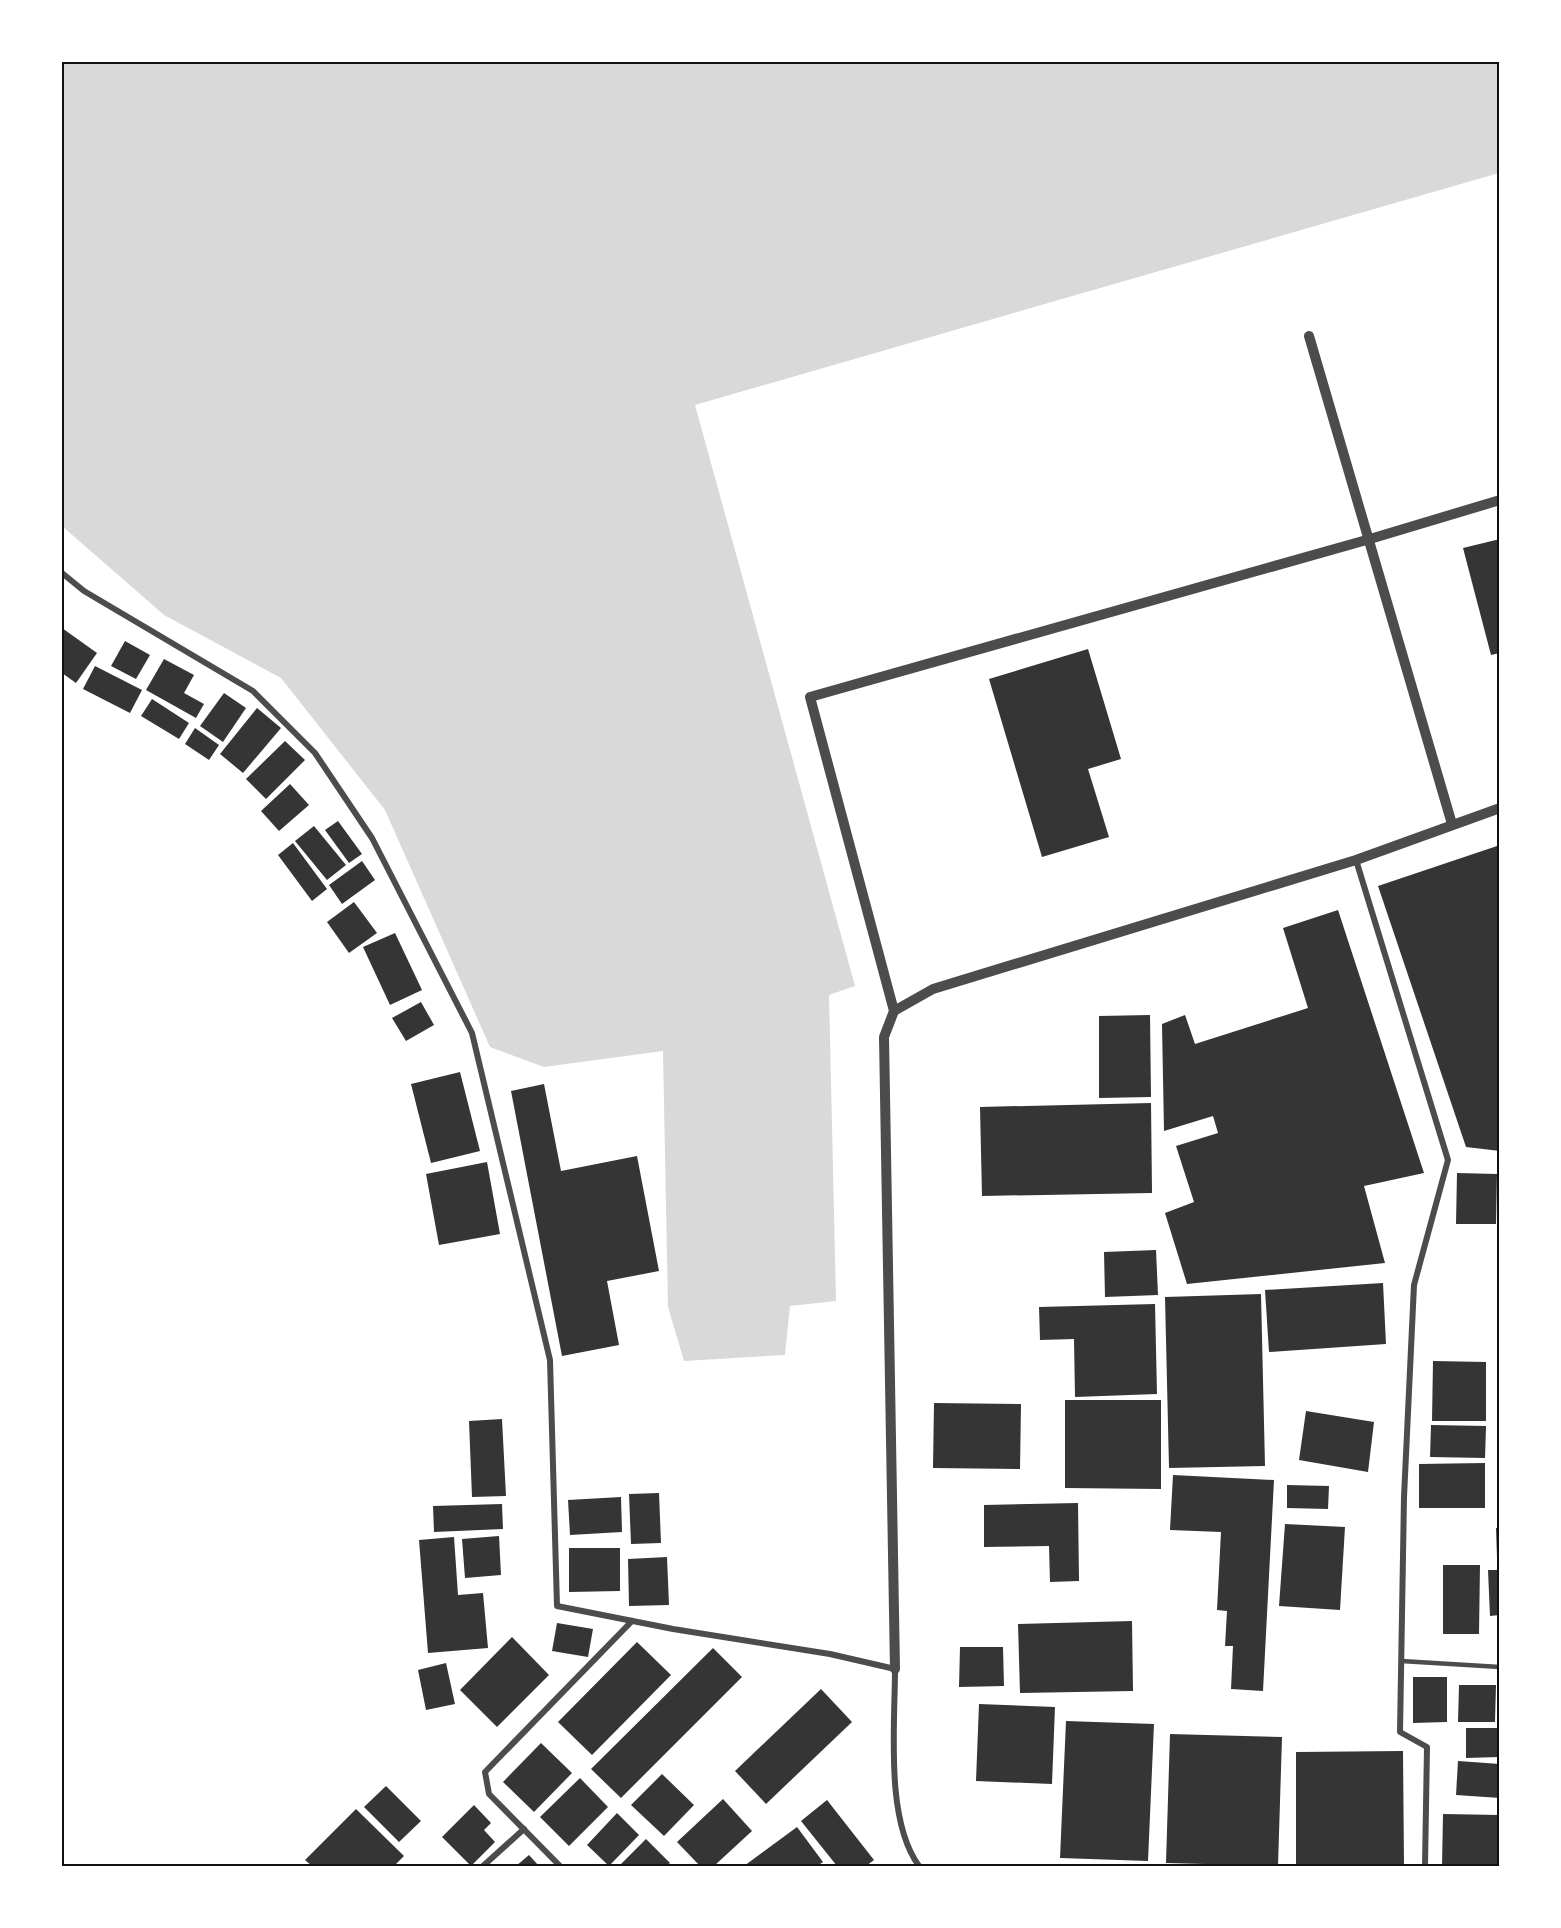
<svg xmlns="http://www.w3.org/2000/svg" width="1561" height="1928" font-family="'Golos Text',sans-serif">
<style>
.water{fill:#d9d9d9}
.building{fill:#353535}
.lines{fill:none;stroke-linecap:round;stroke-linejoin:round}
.service{stroke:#4c4c4c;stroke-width:4.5}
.minor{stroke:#4c4c4c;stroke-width:6}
.tertiary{stroke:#4c4c4c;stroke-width:10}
.neatline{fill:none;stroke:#111;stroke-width:2}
</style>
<rect width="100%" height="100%" fill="#fff"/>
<polygon class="water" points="62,62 1499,62 1499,173 695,405 855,986 829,995 836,1301 790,1306 785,1355 684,1361 668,1307 663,1051 544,1067 490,1047 385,810 281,678 164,615 62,526"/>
<g class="building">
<polygon points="1500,539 1500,653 1491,655 1463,548"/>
<polygon points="62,628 97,653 76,683 62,673"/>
<polygon points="125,641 150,655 136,679 111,666"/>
<polygon points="1088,649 1121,759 1088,769 1109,837 1042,857 989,679"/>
<polygon points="164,659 194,675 184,693 204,704 196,718 146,690"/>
<polygon points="95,666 142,690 130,713 83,689"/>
<polygon points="224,693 246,708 223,742 200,726"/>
<polygon points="152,699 189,723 179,739 141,716"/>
<polygon points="257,708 281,728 243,773 220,754"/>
<polygon points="195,728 219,745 209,760 185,744"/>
<polygon points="285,741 305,760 266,799 246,779"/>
<polygon points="290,784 309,805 279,831 261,811"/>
<polygon points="338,821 362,854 349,863 325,830"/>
<polygon points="314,826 346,865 327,880 295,841"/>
<polygon points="293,843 327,889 312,901 278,855"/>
<polygon points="1500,845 1500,1151 1466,1147 1378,886"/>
<polygon points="362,861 375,880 342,904 329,885"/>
<polygon points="354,902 377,933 349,953 327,922"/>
<polygon points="1338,910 1424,1173 1364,1186 1385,1263 1187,1284 1165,1213 1194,1202 1176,1146 1218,1133 1213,1116 1164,1131 1162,1024 1185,1015 1195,1044 1308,1008 1283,928"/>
<polygon points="395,933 422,990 390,1005 363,947"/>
<polygon points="421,1002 434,1025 406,1041 392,1018"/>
<polygon points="1150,1015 1151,1097 1099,1098 1099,1016"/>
<polygon points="460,1072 480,1151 431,1163 411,1084"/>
<polygon points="544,1084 561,1171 637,1156 659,1271 607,1281 619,1345 562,1356 511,1091"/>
<polygon points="1151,1103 1152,1193 982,1196 980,1107"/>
<polygon points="487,1162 500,1234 439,1245 426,1174"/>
<polygon points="1457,1173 1497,1174 1496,1224 1456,1224"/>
<polygon points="1156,1250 1158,1295 1105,1297 1104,1252"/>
<polygon points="1383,1283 1386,1344 1269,1352 1265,1290"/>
<polygon points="1261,1294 1265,1466 1169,1468 1165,1297"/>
<polygon points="1155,1304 1157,1394 1075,1397 1074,1339 1040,1340 1039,1307"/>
<polygon points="1433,1361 1486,1362 1486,1421 1432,1421"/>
<polygon points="1065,1400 1161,1400 1161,1489 1065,1488"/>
<polygon points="934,1403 1021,1404 1020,1469 933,1468"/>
<polygon points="1306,1411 1374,1422 1368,1472 1299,1460"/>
<polygon points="502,1419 506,1496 472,1497 469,1421"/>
<polygon points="1431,1425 1486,1426 1485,1458 1430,1457"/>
<polygon points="1485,1463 1485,1508 1419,1508 1419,1464"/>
<polygon points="1173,1475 1274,1480 1263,1691 1231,1689 1233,1646 1225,1646 1227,1611 1217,1610 1221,1532 1170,1530"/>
<polygon points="1287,1485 1329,1486 1328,1509 1287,1508"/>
<polygon points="659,1493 661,1543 631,1544 629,1494"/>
<polygon points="621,1497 622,1532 570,1535 568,1500"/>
<polygon points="1078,1503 1079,1581 1050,1582 1049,1546 984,1547 984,1505"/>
<polygon points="502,1504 503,1529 434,1532 433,1506"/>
<polygon points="1285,1524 1345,1527 1340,1610 1279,1606"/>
<polygon points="1496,1528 1500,1528 1500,1557 1497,1557"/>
<polygon points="499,1536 501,1575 465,1578 462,1539"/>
<polygon points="454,1537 458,1595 483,1593 488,1648 428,1653 419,1540"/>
<polygon points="569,1548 620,1548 620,1591 569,1592"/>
<polygon points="667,1557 669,1605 629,1606 628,1559"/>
<polygon points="1443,1565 1480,1565 1479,1634 1443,1634"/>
<polygon points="1488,1570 1500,1570 1500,1615 1490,1616"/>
<polygon points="1132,1621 1133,1691 1020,1693 1018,1624"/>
<polygon points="557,1623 593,1629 588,1657 552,1651"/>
<polygon points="512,1637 549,1675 497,1727 460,1690"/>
<polygon points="637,1642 671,1675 592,1755 558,1722"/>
<polygon points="960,1647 1003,1647 1004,1686 959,1687"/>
<polygon points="713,1648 742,1677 621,1798 591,1769"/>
<polygon points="446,1663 455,1704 426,1710 418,1670"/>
<polygon points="1413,1677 1447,1677 1447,1722 1413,1723"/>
<polygon points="1459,1685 1496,1685 1495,1722 1458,1722"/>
<polygon points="821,1689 852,1722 766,1804 735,1771"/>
<polygon points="979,1704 1055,1707 1052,1784 976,1781"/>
<polygon points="1066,1721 1154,1724 1148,1861 1060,1858"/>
<polygon points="1466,1728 1500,1728 1500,1757 1466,1758"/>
<polygon points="1170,1734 1282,1737 1278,1866 1166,1863"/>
<polygon points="541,1743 572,1773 534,1812 503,1782"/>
<polygon points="1403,1751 1404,1866 1296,1866 1296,1752"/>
<polygon points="1458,1761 1500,1764 1500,1798 1456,1795"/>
<polygon points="662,1774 694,1805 664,1836 631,1805"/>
<polygon points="580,1778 608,1807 569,1846 540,1817"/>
<polygon points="386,1786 421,1821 399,1842 364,1807"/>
<polygon points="723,1799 752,1831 714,1866 700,1866 677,1842"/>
<polygon points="827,1800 874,1860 866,1866 837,1866 801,1821"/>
<polygon points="474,1805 491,1823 484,1830 495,1842 471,1866 442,1837"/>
<polygon points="356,1809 404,1856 394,1866 312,1866 305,1860"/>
<polygon points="617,1813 639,1835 609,1866 587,1845"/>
<polygon points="1443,1814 1500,1815 1499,1866 1442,1866"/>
<polygon points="797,1827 823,1862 817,1866 744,1866"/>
<polygon points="646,1839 670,1863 666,1866 619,1866"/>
<polygon points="529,1855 539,1866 516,1866"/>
</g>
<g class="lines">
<polyline class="service" points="1401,1661 1500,1667"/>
<g class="minor">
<path d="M62 573 84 591 253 691 315 753 372 838 472 1033 550 1360 557 1606 673 1629 830 1654 895 1669C895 1725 885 1820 919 1866"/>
<polyline points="1356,860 1448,1160 1414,1285 1404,1497 1400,1732 1427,1747 1425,1866"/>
<polyline points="483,1866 524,1829"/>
<polyline points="560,1866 489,1794 485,1772 632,1621"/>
</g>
<g class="tertiary">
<polyline points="1309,336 1452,824"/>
<polyline points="894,1011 933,989 1356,860 1500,808"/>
<polyline points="895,1669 884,1037 894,1011 810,697 1370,539 1500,500"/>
</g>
</g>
<rect width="1561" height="1928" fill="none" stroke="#ffffff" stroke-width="126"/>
<rect x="63" y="63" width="1435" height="1802" class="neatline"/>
</svg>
